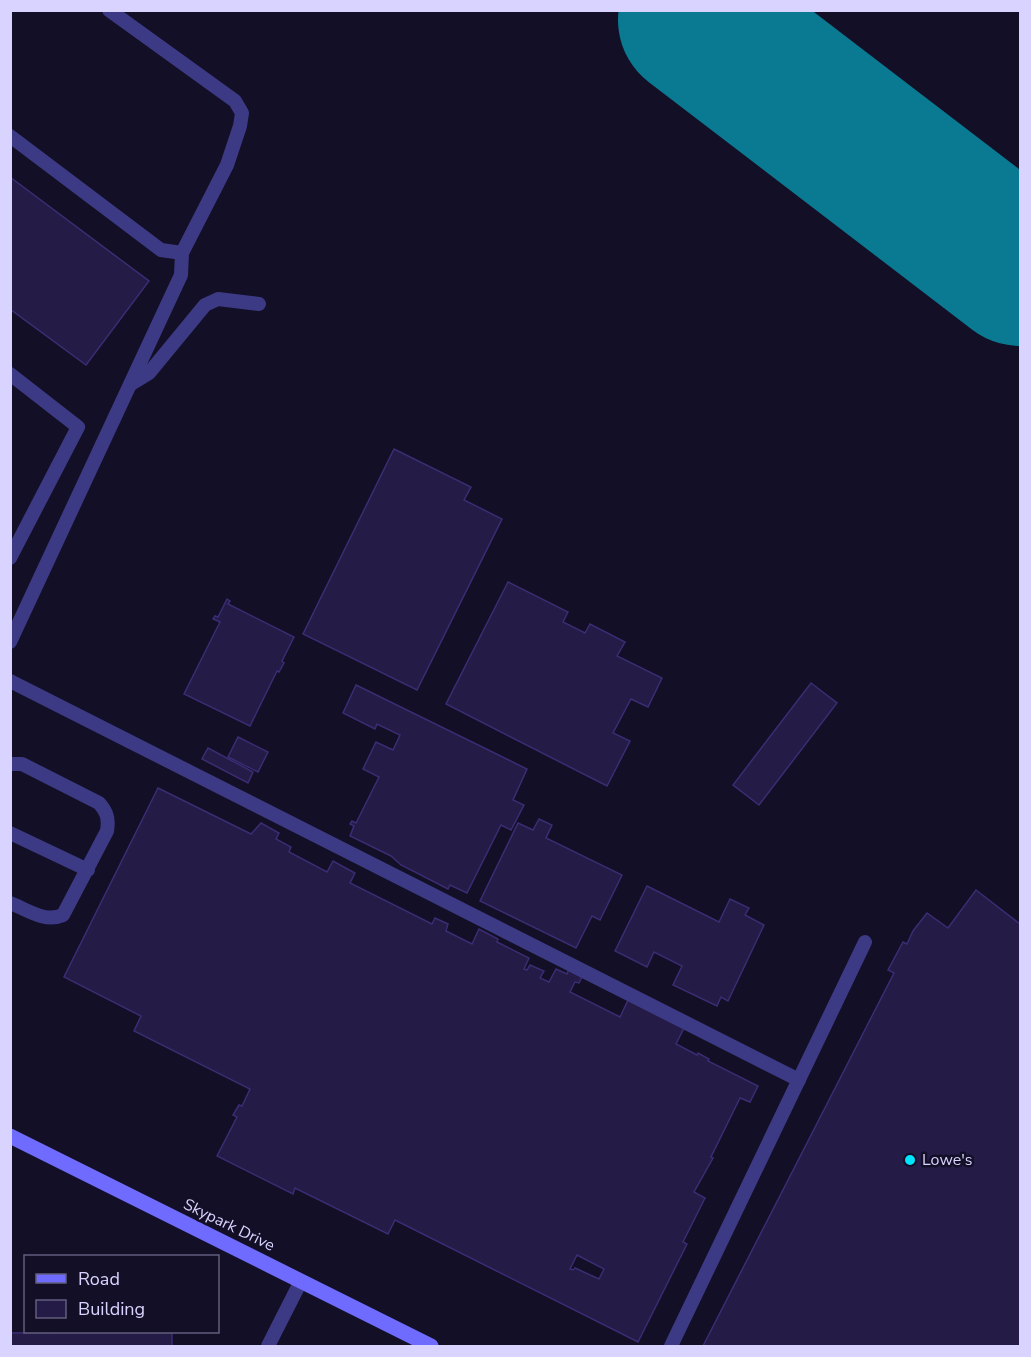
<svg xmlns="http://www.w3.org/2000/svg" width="1031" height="1357" font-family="'Nunito Sans',sans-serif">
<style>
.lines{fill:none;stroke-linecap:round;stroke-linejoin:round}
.taxiway{stroke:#0a7a92;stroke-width:63}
.runway{stroke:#0a7a92;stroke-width:156}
.building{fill:#241b47;stroke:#3b2d73;stroke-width:1.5;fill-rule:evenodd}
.service{stroke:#3d3a85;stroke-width:14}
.secondary{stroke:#6f6bff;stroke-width:15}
.poi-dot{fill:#00e5ff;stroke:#130f26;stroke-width:2}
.labels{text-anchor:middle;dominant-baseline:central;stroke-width:5;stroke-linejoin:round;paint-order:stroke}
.poi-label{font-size:16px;fill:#d9d4ff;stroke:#130f26;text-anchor:start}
.street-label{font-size:16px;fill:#d9d4ff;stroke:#130f26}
</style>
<rect width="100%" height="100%" fill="#130f26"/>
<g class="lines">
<polyline class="taxiway" points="727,43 751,10"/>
<polyline class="runway" points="696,20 1020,268"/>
</g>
<g class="building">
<polygon points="10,177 149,281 86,365 10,309"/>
<polygon points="394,449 471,487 464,500 502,519 417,690 303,634"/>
<polygon points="508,582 568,612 563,622 585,633 590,624 625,642 617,656 662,678 648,707 631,699 613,733 630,741 607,786 446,704"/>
<polygon points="227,599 230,601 228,604 294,637 282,661 284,663 279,672 277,671 250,726 184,694 220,622 213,619 215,616 218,617"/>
<polygon points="811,683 837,703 759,805 733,785"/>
<polygon points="356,685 527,769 513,800 524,805 511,830 501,825 467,893 450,885 448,889 401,865 391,856 350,836 354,826 350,824 352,821 356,823 379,777 363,769 376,742 393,750 400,735 377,724 375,729 343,713"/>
<polygon points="238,737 268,752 258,772 228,757"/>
<polygon points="208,748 253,772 248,783 202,759"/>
<path d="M158 788 251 834 261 823 279 833 276 839 291 847 289 852 327 872 333 861 355 873 350 883 432 924 435 918 448 924 446 931 472 944 479 929 498 939 497 942 529 958 524 969 527 970 530 965 544 971 540 978 549 982 556 969 567 974 569 969 582 977 579 983 575 982 570 992 620 1017 630 996 686 1024 676 1044 697 1055 698 1053 709 1059 708 1061 758 1086 750 1102 740 1098 711 1157 713 1158 694 1192 705 1198 683 1242 687 1244 638 1342 395 1220 388 1234 295 1188 293 1194 217 1156 237 1117 233 1115 239 1105 242 1106 250 1089 134 1031 141 1016 64 977ZM577 1255 604 1269 599 1279 575 1268 573 1270 570 1269Z"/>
<polygon points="539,819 552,825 546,838 622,875 600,920 592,916 576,948 480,901 518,823 533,830"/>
<polygon points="647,886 719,922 730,899 749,908 745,915 764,925 728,1001 721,997 717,1006 673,985 682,966 654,952 647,967 615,951"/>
<polygon points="976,890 1020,924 1020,1346 703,1346 894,973 888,970 903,942 907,944 913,931 927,913 948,928"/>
<polygon points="72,1332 172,1332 172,1346 10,1346 10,1333"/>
</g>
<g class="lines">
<g class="service">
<polyline points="10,136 161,250 182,253"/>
<polyline points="10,374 78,427 10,558"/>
<polyline points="131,384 149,373 205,305 218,299 259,304"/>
<polyline points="10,642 181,275 182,253 227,165 240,126 242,113 235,101 109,10"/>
<polyline points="10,681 799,1080"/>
<path d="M10 764H22L99 803C107 812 109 819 107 831L63 915C45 923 28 910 10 903"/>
<polyline points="10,833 88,870"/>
<polyline points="268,1346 301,1281"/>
<polyline points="671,1346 865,942"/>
</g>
<polyline class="secondary" points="10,1136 431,1346"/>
</g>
<circle class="poi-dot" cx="910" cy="1160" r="6"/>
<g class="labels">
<g class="poi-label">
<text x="922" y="1160">Lowe's</text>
</g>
<g class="street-label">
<text transform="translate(229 1225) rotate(26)">Skypark Drive</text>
</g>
</g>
<rect width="1031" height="1357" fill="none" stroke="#d9d4ff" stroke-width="24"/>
<rect x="24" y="1255" width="195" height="78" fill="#130f26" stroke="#625e7d" stroke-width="1.5"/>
<rect x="36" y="1274" width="30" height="9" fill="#6f6bff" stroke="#625e7d" stroke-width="1.5"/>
<text x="78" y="1285" font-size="18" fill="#d9d4ff">Road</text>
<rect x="36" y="1300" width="30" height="18" fill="#241b47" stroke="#625e7d" stroke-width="1.5"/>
<text x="78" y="1315" font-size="18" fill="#d9d4ff">Building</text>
</svg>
